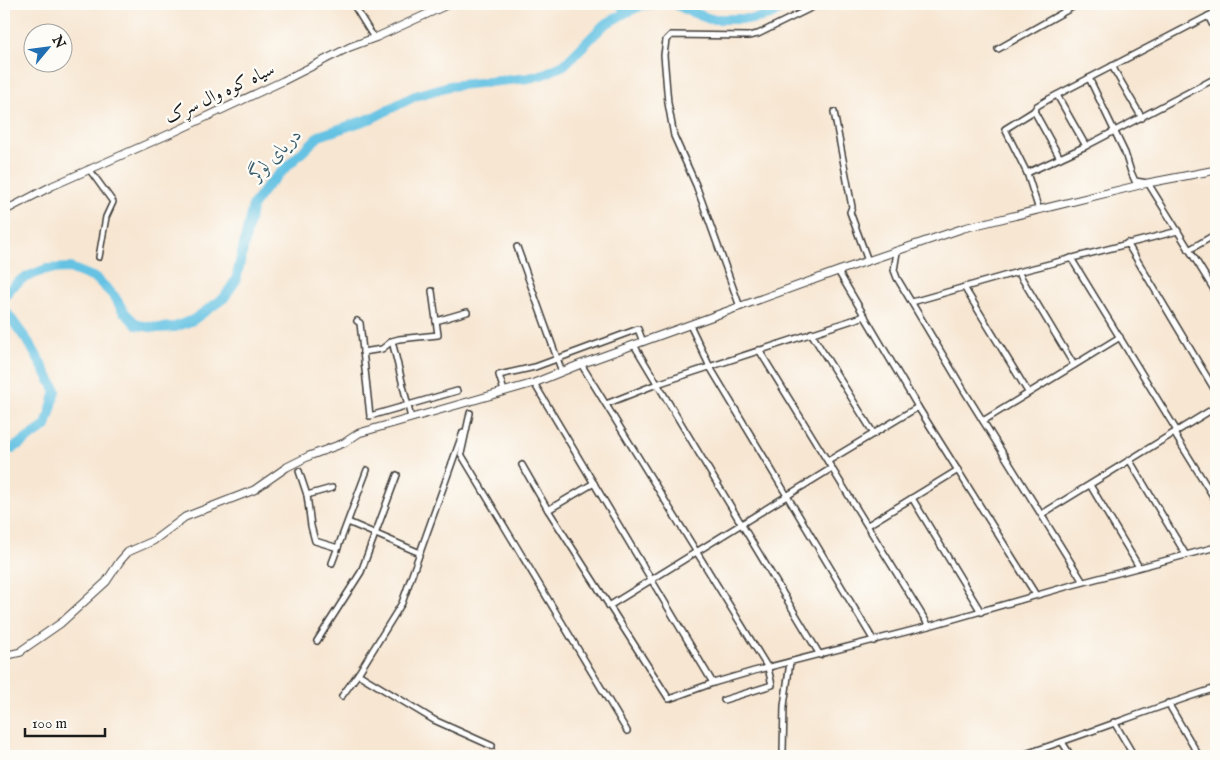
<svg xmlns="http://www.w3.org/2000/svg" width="1220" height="760" font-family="'IM FELL English',Amiri,serif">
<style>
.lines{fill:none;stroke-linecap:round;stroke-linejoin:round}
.canal{stroke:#65c2e3;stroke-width:5.5}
.river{stroke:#65c2e3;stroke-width:10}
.street-casing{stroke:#3d3a37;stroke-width:8}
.secondary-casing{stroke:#3d3a37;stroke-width:9}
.street{stroke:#fff;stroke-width:5}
.secondary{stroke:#fff;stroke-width:7}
.labels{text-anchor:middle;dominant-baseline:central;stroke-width:4.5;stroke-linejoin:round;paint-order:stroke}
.street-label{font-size:18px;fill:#1c1c1c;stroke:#fdfcf7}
.water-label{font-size:19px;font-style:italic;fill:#395e6c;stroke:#fdfcf7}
</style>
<rect width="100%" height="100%" fill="#fdfcf7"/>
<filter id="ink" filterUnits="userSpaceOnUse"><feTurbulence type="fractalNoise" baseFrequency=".02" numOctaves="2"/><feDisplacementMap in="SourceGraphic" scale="10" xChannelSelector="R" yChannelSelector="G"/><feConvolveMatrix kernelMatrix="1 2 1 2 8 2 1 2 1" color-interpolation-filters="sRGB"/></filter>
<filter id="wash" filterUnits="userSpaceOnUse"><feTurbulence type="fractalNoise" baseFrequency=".0096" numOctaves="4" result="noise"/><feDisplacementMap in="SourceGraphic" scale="20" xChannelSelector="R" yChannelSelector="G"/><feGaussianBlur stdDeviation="1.12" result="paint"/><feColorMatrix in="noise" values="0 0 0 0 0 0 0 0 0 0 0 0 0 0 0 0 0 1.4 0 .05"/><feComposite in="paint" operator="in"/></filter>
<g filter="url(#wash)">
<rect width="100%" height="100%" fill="#f7e6d2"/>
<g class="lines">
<polyline class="canal" points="617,4 625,13"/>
<g class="river">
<polyline points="675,4 687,10 710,19 753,19 770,15 790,4"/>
<polyline points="4,297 11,288 22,279 46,269 70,268 97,279 114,296 124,312 137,325 158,328 175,327 193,320 224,298 236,280 253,205 268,185 319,136 372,118 415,96 449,86 529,78 544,74 564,65 604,25 625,13 642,5 652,4"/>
<polyline points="4,309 31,346 56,391 46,426 12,449 4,449"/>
</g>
</g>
</g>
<g filter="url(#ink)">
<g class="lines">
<defs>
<g id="street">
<polyline points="353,4 374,38"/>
<polyline points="1208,16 1216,31"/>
<polyline points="998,49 1078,4"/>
<polyline points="1112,66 1142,118"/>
<polyline points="1089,78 1125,153 1131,172 1135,181 1148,183 1216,293"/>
<polyline points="1057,95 1086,146"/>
<polyline points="1034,111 1060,158"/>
<polyline points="834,112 852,207 850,212 868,261"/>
<polyline points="89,169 113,202 106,217 99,257"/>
<polyline points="1027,173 1086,146 1216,78"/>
<polyline points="1039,210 1027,173 1005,129 1034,111 1037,106 1049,99 1216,12"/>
<polyline points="1127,243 1216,392"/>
<polyline points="517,247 562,372"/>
<polyline points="1189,250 1216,234"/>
<polyline points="897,252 894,270 897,278 965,392 1083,582"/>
<polyline points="1071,258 1177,431"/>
<polyline points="838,271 918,407 1036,595"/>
<polyline points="1018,272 1074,365"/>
<polyline points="964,287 1028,392"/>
<polyline points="912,302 1018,272 1178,231"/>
<polyline points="740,307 696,185 674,136 668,103 664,55 666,40 671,35 748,36 758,34 819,4"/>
<polyline points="357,321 360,323 370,416 457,391"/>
<polyline points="436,321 467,312"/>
<polyline points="690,325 710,367 874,641"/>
<polyline points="811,333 874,434"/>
<polyline points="392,341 411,418"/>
<polyline points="634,345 820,655"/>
<polyline points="759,350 929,626"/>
<polyline points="363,352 382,349 392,341 399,339 438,335 432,291"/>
<polyline points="581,364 768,668 772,685 724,700"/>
<polyline points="534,383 713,683"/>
<polyline points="504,391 499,375 535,367 638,329 643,342"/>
<polyline points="606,404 657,384 865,316"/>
<polyline points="470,413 461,454 627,731"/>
<polyline points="983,421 1120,337"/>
<polyline points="1174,433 1216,501"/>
<polyline points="828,461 918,407"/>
<polyline points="1130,461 1186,555"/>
<polyline points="522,465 548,510 669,699 713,683 754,671 929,626 1069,586 1216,547"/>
<polyline points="299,471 307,495 311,526 315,541 338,548"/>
<polyline points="1090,485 1139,567"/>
<polyline points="307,495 332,488"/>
<polyline points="912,498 981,612"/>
<polyline points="548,510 594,483"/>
<polyline points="1042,514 1216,407"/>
<polyline points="348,522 420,553"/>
<polyline points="868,525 958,470"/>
<polyline points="332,563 367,470"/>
<polyline points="609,606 832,468"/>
<polyline points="317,641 361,572 397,475"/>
<polyline points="358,674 434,720 492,746"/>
<polyline points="342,696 358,674 402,603 463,432"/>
<polyline points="1168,703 1199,756"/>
<polyline points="1114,722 1134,756"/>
<polyline points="1062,742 1071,756"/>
<polyline points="783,751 784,706 790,662"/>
<path d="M1019 756C1085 735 1150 709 1216 688"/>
</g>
<g id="secondary">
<polyline points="4,211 52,186 174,132 283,81 350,47 377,37 449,4"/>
<polyline points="4,656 21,652 22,650 61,623 106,582 120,561 128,552 153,541 185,517 254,490 287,467 309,456 344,443 359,433 534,383 581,364 838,271 964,228 1148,183 1216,170"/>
</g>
</defs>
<use href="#street" class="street-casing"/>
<use href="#secondary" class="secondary-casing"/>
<use href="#street" class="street"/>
<use href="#secondary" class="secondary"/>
</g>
</g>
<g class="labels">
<g class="street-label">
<text transform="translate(220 94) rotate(-25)">سیاه کوه وال سړک</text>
</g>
<g class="water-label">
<text transform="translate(276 155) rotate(-45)">دریای لوگر</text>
</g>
</g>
<rect width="1220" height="760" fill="none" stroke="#fdfcf7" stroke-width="20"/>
<g transform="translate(48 48) rotate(61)"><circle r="24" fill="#fdfcf7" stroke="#a3a29f"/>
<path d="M0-4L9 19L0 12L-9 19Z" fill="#1f6fb2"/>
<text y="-8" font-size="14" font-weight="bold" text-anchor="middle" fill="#1c1c1c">N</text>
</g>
<path d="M25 728v8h80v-8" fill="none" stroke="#1c1c1c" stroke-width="2.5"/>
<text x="32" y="728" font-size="15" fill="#1c1c1c" stroke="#fdfcf7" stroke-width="4" paint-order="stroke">100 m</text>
</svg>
